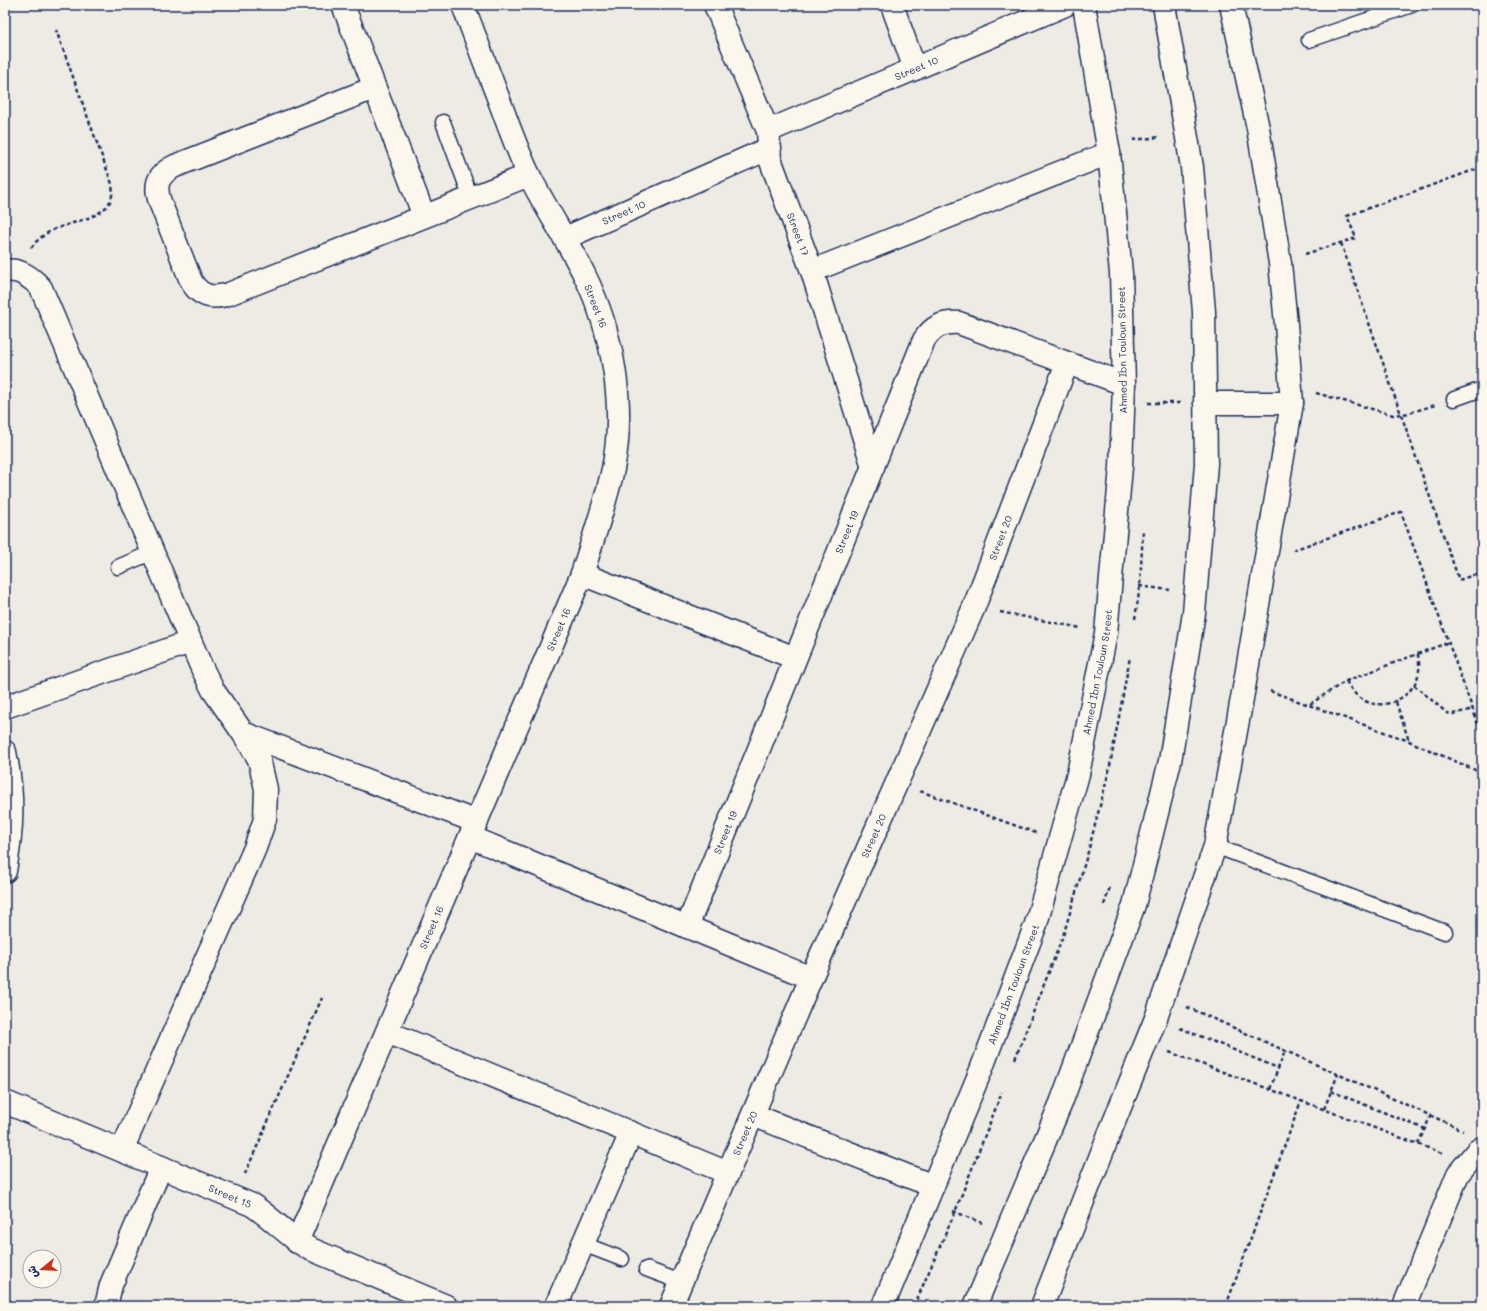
<svg xmlns="http://www.w3.org/2000/svg" width="1487" height="1311" font-family="Mali,'Playpen Sans Arabic',sans-serif">
<style>
.lines{fill:none;stroke-linecap:round;stroke-linejoin:round}
.service-casing{stroke:#1b2f5e;stroke-width:17}
.minor-casing{stroke:#1b2f5e;stroke-width:25}
.tertiary-casing{stroke:#1b2f5e;stroke-width:25}
.path{stroke:#1b2f5e;stroke-width:2.5;stroke-dasharray:4 3;stroke-linecap:butt}
.service{stroke:#fbf7ec;stroke-width:14}
.minor{stroke:#fbf7ec;stroke-width:22}
.tertiary{stroke:#fbf7ec;stroke-width:22}
.labels{text-anchor:middle;dominant-baseline:central;stroke-width:4;stroke-linejoin:round;paint-order:stroke}
.street-label{font-size:10px;fill:#1b2f5e;stroke:#fbf7ec}
</style>
<rect width="100%" height="100%" fill="#eeebe4"/>
<filter id="ink" filterUnits="userSpaceOnUse"><feTurbulence type="fractalNoise" baseFrequency=".025" numOctaves="2"/><feDisplacementMap in="SourceGraphic" scale="8" xChannelSelector="R" yChannelSelector="G"/><feConvolveMatrix kernelMatrix="1 2 1 2 8 2 1 2 1" color-interpolation-filters="sRGB"/></filter>
<g filter="url(#ink)">
<g class="lines">
<defs>
<g id="service">
<polyline points="1309,40 1412,5"/>
<polyline points="443,122 471,198"/>
<polyline points="1454,399 1482,389"/>
<polyline points="118,567 153,552"/>
<polyline points="1215,846 1445,932"/>
<polyline points="583,1244 622,1259"/>
<polyline points="646,1269 681,1282"/>
</g>
<g id="minor">
<polyline points="343,5 424,216"/>
<path id="s1" d="M715 5 768 131 770 159 812 271 873 467"/>
<polyline points="892,5 915,69"/>
<path d="M374 88 175 166C158 174 154 185 160 202L191 281C199 295 210 299 226 295L529 175"/>
<path id="s2" d="M768 131 1065 5"/>
<path id="s3" d="M565 238 770 148"/>
<path d="M5 271C20 268 32 278 41 288L201 666 213 690 243 733 259 759 266 789 265 819 255 848 122 1150"/>
<polyline points="812,271 1109,153"/>
<polyline points="1205,403 1292,403"/>
<polyline points="582,574 795,658"/>
<polyline points="5,707 190,642"/>
<polyline points="243,733 477,822"/>
<path d="M5 752C14 795 13 828 5 871"/>
<polyline points="470,837 811,978"/>
<path id="s4" d="M687 927 924 340C933 326 943 322 959 323L1124 384"/>
<polyline points="387,1032 728,1173"/>
<path id="s5" d="M5 1102 252 1205C272 1218 288 1236 308 1248L446 1306"/>
<polyline points="753,1115 933,1186"/>
<path id="s6" d="M297 1242 582 574C593 539 605 505 613 469 626 405 613 332 584 274 567 240 546 209 529 175 519 154 510 130 502 108 489 73 476 39 463 5"/>
<polyline points="106,1306 111,1285 161,1167"/>
<polyline points="556,1306 631,1133"/>
<path id="s7" d="M671 1306 811 978 974 607 1067 363"/>
<polyline points="1042,1306 1108,1137 1156,1018 1215,846 1245,682 1292,403 1286,324 1280,263 1258,128 1231,5"/>
<polyline points="1404,1306 1458,1174 1477,1151 1482,1148"/>
</g>
<g id="tertiary">
<path id="s8" d="M883 1306 981 1070 1036 924 1078 774 1106 633 1121 467 1124 384 1121 273 1109 153 1084 5"/>
<polyline points="975,1306 1061,1103 1134,905 1170,761 1194,613 1206,464 1204,312 1192,167 1164,5"/>
</g>
</defs>
<use href="#service" class="service-casing"/>
<use href="#minor" class="minor-casing"/>
<use href="#tertiary" class="tertiary-casing"/>
<g class="path">
<polyline points="1133,140 1160,137"/>
<polyline points="1341,243 1459,580 1482,572"/>
<path d="M31 248C36 241 42 236 49 232 72 219 118 220 112 184L56 30"/>
<polyline points="1305,254 1356,238 1347,216 1482,167"/>
<polyline points="1316,393 1393,415 1409,413 1435,405"/>
<polyline points="1148,403 1181,403"/>
<polyline points="1293,550 1401,512 1482,735"/>
<polyline points="1477,574 1482,589"/>
<polyline points="1139,586 1170,590"/>
<polyline points="1000,612 1081,628"/>
<polyline points="1135,619 1140,586 1143,530"/>
<path d="M1346 681C1351 689 1356 697 1365 701 1388 712 1417 694 1419 670 1420 665 1418 659 1418 654"/>
<polyline points="1414,685 1447,713 1453,714 1473,709"/>
<polyline points="1270,691 1409,741 1482,773"/>
<polyline points="1396,702 1409,741"/>
<polyline points="1310,704 1346,681 1449,642"/>
<polyline points="920,791 1036,833"/>
<polyline points="1104,905 1110,887"/>
<polyline points="1187,1007 1463,1130"/>
<polyline points="1180,1028 1278,1068"/>
<polyline points="1169,1052 1442,1153"/>
<polyline points="1015,1059 1063,936 1088,852 1109,771 1130,657"/>
<polyline points="1270,1089 1285,1051"/>
<polyline points="1331,1091 1425,1129"/>
<polyline points="1324,1109 1338,1074"/>
<polyline points="1418,1144 1431,1115"/>
<polyline points="245,1174 322,998"/>
<polyline points="953,1211 982,1223"/>
<polyline points="914,1306 955,1212 1002,1092"/>
<polyline points="1226,1306 1301,1101"/>
</g>
<use href="#service" class="service"/>
<use href="#minor" class="minor"/>
<use href="#tertiary" class="tertiary"/>
</g>
</g>
<g class="labels">
<g class="street-label">
<text stroke="none"><textPath href="#s2" startOffset="161">Street 10</textPath></text>
<text stroke="none"><textPath href="#s3" startOffset="64">Street 10</textPath></text>
<text stroke="none"><textPath href="#s1" startOffset="245">Street 17</textPath></text>
<text transform="translate(596 306) rotate(69)">Street 16</text>
<text transform="translate(1122 350) rotate(-91)">Ahmed Ibn Touloun Street</text>
<text stroke="none"><textPath href="#s4" startOffset="426">Street 19</textPath></text>
<text stroke="none"><textPath href="#s7" startOffset="836">Street 20</textPath></text>
<text stroke="none"><textPath href="#s6" startOffset="666">Street 16</textPath></text>
<text stroke="none"><textPath href="#s8" startOffset="671">Ahmed Ibn Touloun Street</textPath></text>
<text stroke="none"><textPath href="#s4" startOffset="102">Street 19</textPath></text>
<text stroke="none"><textPath href="#s7" startOffset="512">Street 20</textPath></text>
<text stroke="none"><textPath href="#s6" startOffset="342">Street 16</textPath></text>
<text stroke="none"><textPath href="#s8" startOffset="347">Ahmed Ibn Touloun Street</textPath></text>
<text stroke="none"><textPath href="#s7" startOffset="188">Street 20</textPath></text>
<text stroke="none"><textPath href="#s5" startOffset="244">Street 15</textPath></text>
</g>
</g>
<rect width="1487" height="1311" fill="none" stroke="#fbf7ec" stroke-width="20"/>
<rect x="10" y="10" width="1467" height="1291" fill="none" stroke="#1b2f5e" stroke-width="1.5" filter="url(#ink)"/>
<g transform="translate(42 1269) rotate(252)"><circle r="19" fill="#fbf7ec" stroke="#a1a7b3"/>
<path d="M0-3L7 15L0 10L-7 15Z" fill="#c8321e"/>
<text y="-6" font-size="11" font-weight="bold" text-anchor="middle" fill="#1b2f5e">ش</text>
</g>
</svg>
